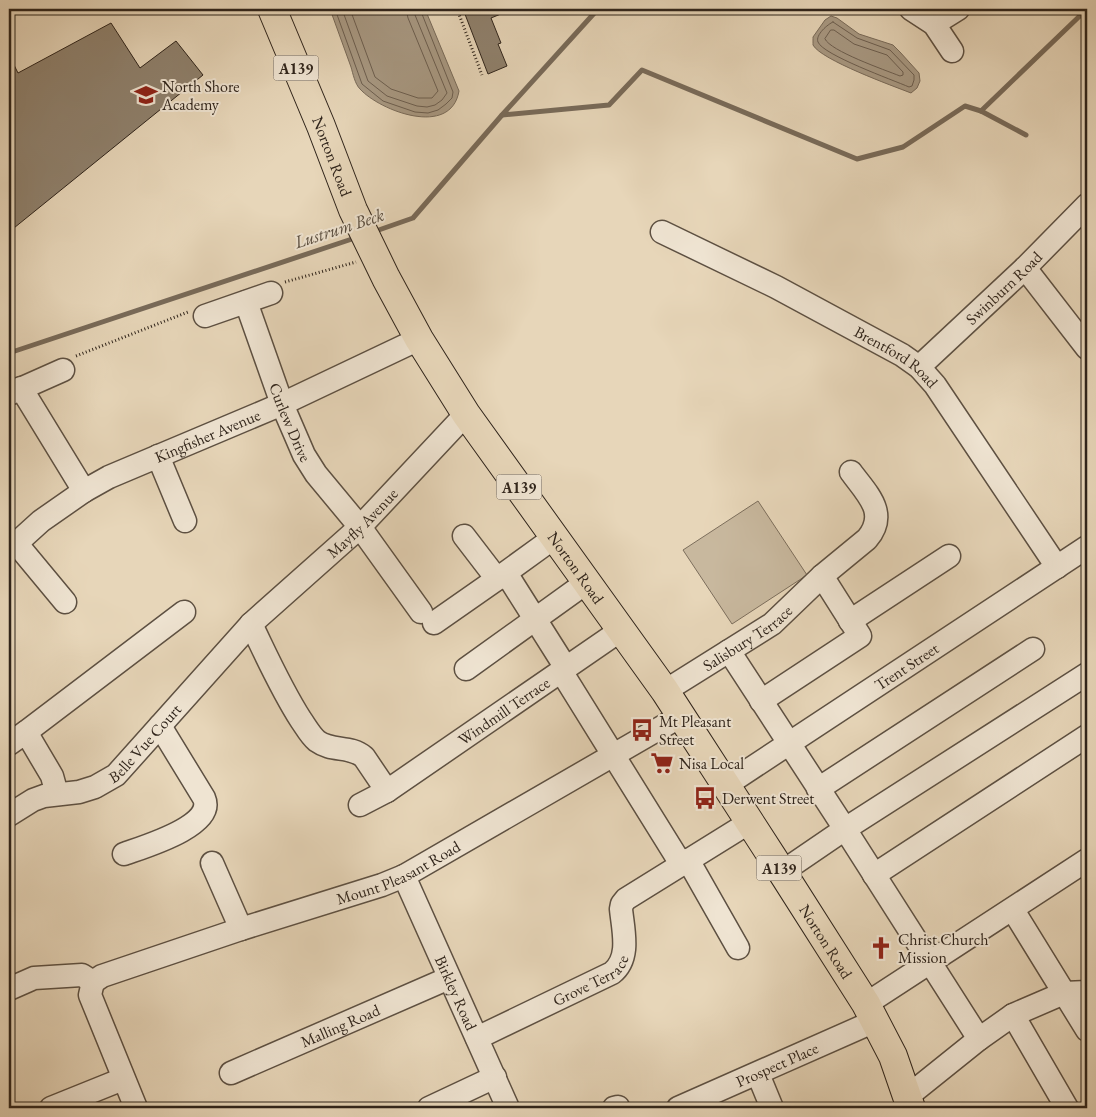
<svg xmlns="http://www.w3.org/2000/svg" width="1096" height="1117" font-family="'EB Garamond',serif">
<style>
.green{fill:#c8b89e;stroke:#7c6e5c}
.water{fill:#a89983;stroke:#786a59}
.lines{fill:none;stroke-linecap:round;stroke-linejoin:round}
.shore{stroke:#6c5e4f;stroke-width:1}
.stream{stroke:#786a59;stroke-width:5}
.building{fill:#8f816d;stroke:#2f241b}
.minor-casing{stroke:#5d5042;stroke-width:25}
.major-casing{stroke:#2f241b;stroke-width:30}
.path{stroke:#2f241b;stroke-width:3;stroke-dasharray:1 2.5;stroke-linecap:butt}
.minor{stroke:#efe4d2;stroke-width:22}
.major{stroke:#e7d6b9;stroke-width:28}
.labels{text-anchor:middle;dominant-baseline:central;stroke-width:4;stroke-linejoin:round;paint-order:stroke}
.shield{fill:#efe4d2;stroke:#695e52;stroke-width:1}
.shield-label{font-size:15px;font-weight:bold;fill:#2f241b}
.poi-label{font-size:16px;fill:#2f241b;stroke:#efe4d2;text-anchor:start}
.street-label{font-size:16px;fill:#2f241b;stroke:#efe4d2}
.water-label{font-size:18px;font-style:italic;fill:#594d3f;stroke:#efe4d2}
</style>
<rect width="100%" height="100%" fill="#e7d6b9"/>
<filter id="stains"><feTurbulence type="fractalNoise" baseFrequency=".004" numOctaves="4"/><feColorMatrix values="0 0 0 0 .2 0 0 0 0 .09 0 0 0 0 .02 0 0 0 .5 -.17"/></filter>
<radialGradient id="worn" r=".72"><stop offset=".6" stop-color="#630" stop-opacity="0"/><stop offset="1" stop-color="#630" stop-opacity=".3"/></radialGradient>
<polygon class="green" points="758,501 807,575 732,624 683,550"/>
<g class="water">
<path d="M330 9H425L459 91C451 138 380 111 360 89 355 84 353 74 351 67 344 48 337 28 330 9Z"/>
<path d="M831 16 837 18 859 34 893 45 900 52 919 73 920 81 917 88 911 93C893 86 821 60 813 45 813 44 813 38 813 37L825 20Z"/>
</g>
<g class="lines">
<g class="shore">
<polyline points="335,9 362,84 383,101 415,112 428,113 438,110 446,104 452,98 453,92 420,9"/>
<polyline points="342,9 368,81 387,96 417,106 427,107 435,105 442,100 447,93 415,15 414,9"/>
<polyline points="350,9 375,77 391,89 418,98 432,98 438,91 408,18 406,9"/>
<path d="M833 22 857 38 890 50 914 75V80L912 86 909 87C893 80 823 55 818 42 815 35 828 24 833 22Z"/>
<path d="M831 30H834L854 44 887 55 903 72V75L900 76C885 70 830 51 825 39Z"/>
</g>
<g class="stream">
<polyline points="981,111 1087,9"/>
<polyline points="502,115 609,105 642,70 857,159 903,147 965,106 981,111 1026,135"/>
<polyline points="373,232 413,218 502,115 598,9"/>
<polyline points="9,353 358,237"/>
</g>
</g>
<g class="building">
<polygon points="463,9 513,9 491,18 501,43 498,44 507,66 488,74"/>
<polygon points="111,23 140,68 176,41 203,75 9,232 9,55 18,73"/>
</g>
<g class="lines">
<defs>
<g id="minor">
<polyline points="911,9 934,24 952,51"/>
<polyline points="934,24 958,9"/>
<path id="s1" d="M662 232 776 287 902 355 919 367 935 385 1057 567"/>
<polyline points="1025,268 1087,348"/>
<path id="s2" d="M246 302 282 404 304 455 316 474 360 527 421 612"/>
<polyline points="205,316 271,293"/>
<path id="s3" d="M919 367 1025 268 1087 205"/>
<polyline points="21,388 84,491"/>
<polyline points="9,394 63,370"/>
<polyline points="158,456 185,521"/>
<polyline points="464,536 497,579"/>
<polyline points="16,543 65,602"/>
<path id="s4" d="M9 550 41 521 84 491 109 477 282 404 419 339"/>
<polyline points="506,573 566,668"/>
<polyline points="850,621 949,556"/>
<polyline points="434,623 497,579 555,537"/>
<path d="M251 624C267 657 281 689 301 720 306 727 310 735 317 741 332 752 350 745 364 757L387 791"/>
<polyline points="729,651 845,829 979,1039"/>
<polyline points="466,669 587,582"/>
<polyline points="561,671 681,864"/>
<path id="s5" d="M665 691 772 624 822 576 867 539C889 513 867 494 851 472"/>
<polyline points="761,701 860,636 822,576"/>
<polyline points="26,732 184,612"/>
<polyline points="9,744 26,732 52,776 57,794"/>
<path id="s6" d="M726 785 1087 547"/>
<polyline points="818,789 1033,649"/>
<path id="s7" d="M360 805 387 791 621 630"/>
<path id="s8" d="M9 815 33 800 44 796 79 792 95 787 116 775 251 624 360 527 466 414"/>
<path d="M124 854C143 847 216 826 204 798L160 726"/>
<polyline points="688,860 738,948"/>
<polyline points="212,863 241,929"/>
<polyline points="782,872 845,829 1087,674"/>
<polyline points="874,875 1087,736"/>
<path id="s9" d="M404 876 508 1108"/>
<polyline points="1013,910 1087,1030"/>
<path id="s10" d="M93 982 102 976 241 929 382 885 404 876 681 716"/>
<polyline points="93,982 90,995 136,1108"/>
<polyline points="9,989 34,978 82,975 93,982"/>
<polyline points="866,1004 1087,860"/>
<polyline points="1013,1015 1067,1108"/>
<path id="s11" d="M477 1038 612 973C631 958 623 930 621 909L622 904 626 899 750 822"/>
<path id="s12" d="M231 1073 449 978"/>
<polyline points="758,1074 772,1108"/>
<polyline points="908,1096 979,1039 1013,1015 1064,993 1087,992"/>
<polyline points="51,1108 123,1079"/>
<polyline points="429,1108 495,1077"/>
<polyline points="614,1108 618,1107"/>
<path id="s13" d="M678 1108 875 1021"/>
</g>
<g id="major">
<path id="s14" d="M272 9 321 126 353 210 386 278 419 339 466 414 665 691 782 872 866 1004 893 1056 911 1108"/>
</g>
</defs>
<use href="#minor" class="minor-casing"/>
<use href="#major" class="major-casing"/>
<g class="path">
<polyline points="457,9 482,75"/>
<polyline points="285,282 356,262"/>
<polyline points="76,356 188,312"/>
</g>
<use href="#minor" class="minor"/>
<use href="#major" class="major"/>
</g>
<defs>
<symbol id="school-bare" viewBox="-9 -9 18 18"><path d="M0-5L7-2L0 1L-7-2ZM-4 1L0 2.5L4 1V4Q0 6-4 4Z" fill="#8f2418" stroke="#efe4d2" stroke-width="2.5" paint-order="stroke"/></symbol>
<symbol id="bus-bare" viewBox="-9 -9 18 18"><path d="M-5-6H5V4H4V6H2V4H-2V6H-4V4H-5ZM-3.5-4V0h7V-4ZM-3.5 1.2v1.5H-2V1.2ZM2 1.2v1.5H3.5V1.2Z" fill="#8f2418" stroke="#efe4d2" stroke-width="2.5" paint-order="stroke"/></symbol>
<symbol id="supermarket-bare" viewBox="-9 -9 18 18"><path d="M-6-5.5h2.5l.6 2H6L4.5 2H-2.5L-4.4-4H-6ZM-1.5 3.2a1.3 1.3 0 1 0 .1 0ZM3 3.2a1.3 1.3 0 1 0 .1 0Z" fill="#8f2418" stroke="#efe4d2" stroke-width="2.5" paint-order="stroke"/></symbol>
<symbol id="church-bare" viewBox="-9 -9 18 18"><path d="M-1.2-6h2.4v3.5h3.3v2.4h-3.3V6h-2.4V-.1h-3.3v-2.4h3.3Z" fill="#8f2418" stroke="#efe4d2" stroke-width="2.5" paint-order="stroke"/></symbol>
</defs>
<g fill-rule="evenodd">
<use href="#school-bare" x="130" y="79" width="32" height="32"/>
<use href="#bus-bare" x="626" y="714" width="32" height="32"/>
<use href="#supermarket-bare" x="646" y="747" width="32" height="32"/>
<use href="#bus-bare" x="689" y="782" width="32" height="32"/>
<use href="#church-bare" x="865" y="932" width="32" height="32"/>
</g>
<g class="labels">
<g class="shield">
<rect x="273.5" y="55.5" width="45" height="25" rx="4"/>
<rect x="496.5" y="474.5" width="45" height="25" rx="4"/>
<rect x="756.5" y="855.5" width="45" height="25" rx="4"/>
</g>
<g class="shield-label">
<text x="296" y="68">A139</text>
<text x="519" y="487">A139</text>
<text x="779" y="868">A139</text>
</g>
<g class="poi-label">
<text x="162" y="86">North Shore<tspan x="162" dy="18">Academy</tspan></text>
<text x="659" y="721">Mt Pleasant<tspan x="659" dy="18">Street</tspan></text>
<text x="679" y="763">Nisa Local</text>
<text x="722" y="798">Derwent Street</text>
<text x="898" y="939">Christ Church<tspan x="898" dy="18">Mission</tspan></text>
</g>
<g class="street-label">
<text stroke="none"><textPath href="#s14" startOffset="159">Norton Road</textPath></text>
<text stroke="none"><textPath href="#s3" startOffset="116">Swinburn Road</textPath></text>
<text stroke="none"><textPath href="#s1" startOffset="266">Brentford Road</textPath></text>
<text stroke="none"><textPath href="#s2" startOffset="128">Curlew Drive</textPath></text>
<text stroke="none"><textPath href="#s4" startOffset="231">Kingfisher Avenue</textPath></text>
<text stroke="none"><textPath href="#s8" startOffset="469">Mayfly Avenue</textPath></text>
<text stroke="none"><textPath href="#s14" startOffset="639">Norton Road</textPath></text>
<text stroke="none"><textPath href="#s5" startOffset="98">Salisbury Terrace</textPath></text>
<text stroke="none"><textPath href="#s6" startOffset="216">Trent Street</textPath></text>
<text stroke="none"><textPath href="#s7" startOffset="172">Windmill Terrace</textPath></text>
<text stroke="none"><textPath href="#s8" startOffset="159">Belle Vue Court</textPath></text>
<text stroke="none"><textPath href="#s10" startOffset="325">Mount Pleasant Road</textPath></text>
<text stroke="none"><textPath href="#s14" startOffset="1089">Norton Road</textPath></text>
<text stroke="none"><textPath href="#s11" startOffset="128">Grove Terrace</textPath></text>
<text stroke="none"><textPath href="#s9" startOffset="128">Birkley Road</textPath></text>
<text stroke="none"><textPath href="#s12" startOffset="119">Malling Road</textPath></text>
<text stroke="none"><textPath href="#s13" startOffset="108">Prospect Place</textPath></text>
</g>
<g class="water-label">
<text transform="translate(339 228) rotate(-18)">Lustrum Beck</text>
</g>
</g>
<rect width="1096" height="1117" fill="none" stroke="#e7d6b9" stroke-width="30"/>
<rect x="10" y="10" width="1076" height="1097" fill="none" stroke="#2f241b" stroke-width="2.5"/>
<rect x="15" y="15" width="1066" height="1087" fill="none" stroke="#2f241b"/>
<rect width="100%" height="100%" filter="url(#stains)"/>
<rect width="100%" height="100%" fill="url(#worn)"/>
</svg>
